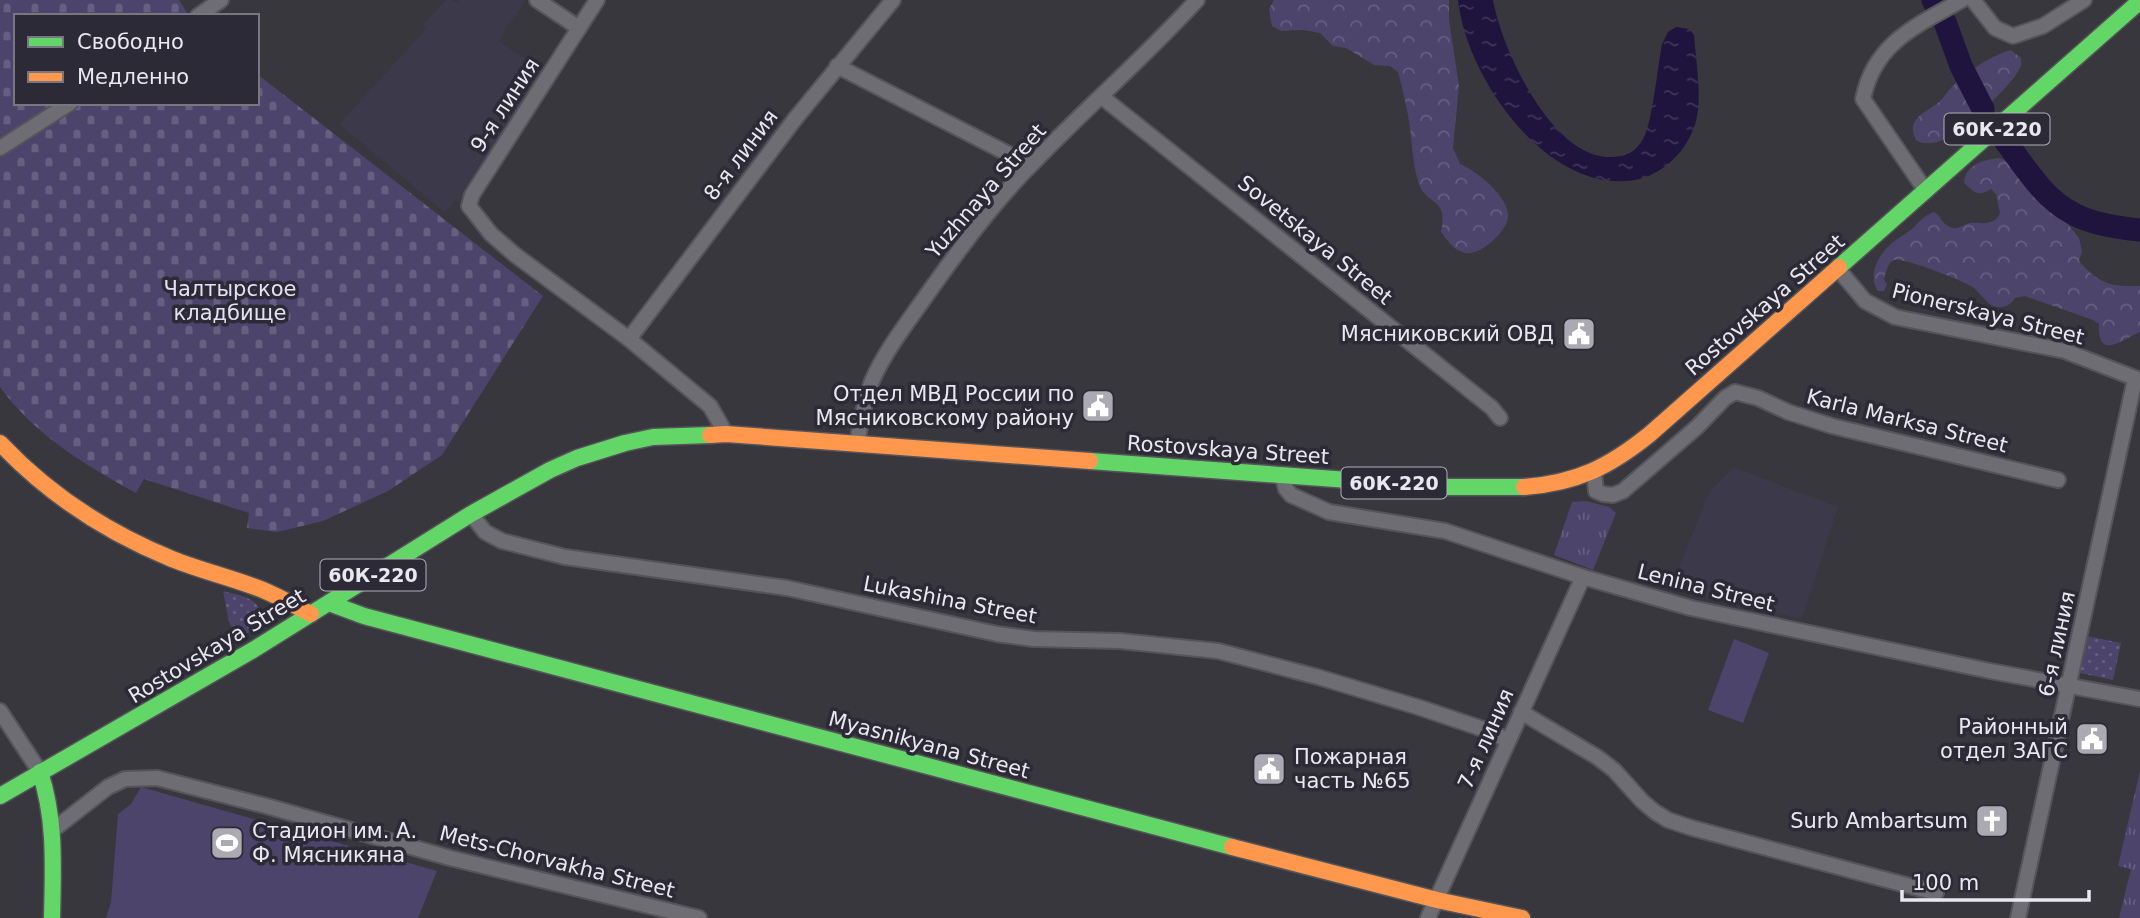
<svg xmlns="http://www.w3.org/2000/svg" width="2140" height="918" font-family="'DejaVu Sans',sans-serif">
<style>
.built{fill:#3b394a}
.grass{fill:url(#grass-dots)}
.forest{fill:url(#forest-crowns)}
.cemetery{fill:url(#cemetery-stones)}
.park{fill:url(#park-tufts)}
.garden{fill:#4c446b}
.water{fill:url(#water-ripples)}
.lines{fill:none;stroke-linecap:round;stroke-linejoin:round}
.river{stroke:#1f143d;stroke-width:23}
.street-casing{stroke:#555459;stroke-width:18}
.fast-casing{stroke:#555459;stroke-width:19}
.slow-casing{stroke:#555459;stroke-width:19}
.street{stroke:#6e6d73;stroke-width:14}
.fast{stroke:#63d668;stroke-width:16}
.slow{stroke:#ff974d;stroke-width:16}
.labels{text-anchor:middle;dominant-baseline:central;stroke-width:7;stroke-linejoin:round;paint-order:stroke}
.shield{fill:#2c2a37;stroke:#b0afb8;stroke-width:2}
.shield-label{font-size:19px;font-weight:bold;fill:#e9e8f0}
.street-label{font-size:21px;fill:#e9e8f0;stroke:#2c2a37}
.park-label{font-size:21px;fill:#e4e2f2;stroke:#2c2a37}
.poi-label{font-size:21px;fill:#e9e8f0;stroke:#2c2a37;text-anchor:end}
</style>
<defs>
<pattern id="grass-dots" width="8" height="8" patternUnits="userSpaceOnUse" patternTransform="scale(1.75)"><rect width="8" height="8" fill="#4c446b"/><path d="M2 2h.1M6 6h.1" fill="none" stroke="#665f80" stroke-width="1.8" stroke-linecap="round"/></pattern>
<pattern id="forest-crowns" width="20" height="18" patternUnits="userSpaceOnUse" patternTransform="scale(1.75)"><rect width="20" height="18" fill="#4c446b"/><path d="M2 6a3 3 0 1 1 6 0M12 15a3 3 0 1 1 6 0" fill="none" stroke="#665f80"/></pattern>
<pattern id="cemetery-stones" width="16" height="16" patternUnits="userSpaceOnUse" patternTransform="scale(1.75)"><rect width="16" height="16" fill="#4c446b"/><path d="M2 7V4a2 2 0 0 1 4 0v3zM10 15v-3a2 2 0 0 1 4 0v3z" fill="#665f80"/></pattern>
<pattern id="park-tufts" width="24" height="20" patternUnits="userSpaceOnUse" patternTransform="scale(1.75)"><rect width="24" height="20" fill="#4c446b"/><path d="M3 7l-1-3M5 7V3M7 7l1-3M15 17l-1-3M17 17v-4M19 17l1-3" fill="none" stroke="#665f80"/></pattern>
<pattern id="water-ripples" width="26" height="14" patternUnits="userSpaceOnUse" patternTransform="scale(1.75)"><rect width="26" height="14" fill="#1f143d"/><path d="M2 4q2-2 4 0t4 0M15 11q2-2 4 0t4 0" fill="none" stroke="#403659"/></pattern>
</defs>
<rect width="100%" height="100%" fill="#38373e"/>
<g class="built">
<polygon points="446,0 452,0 456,3 459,0 526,0 498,41 545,72 459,202 455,200 445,213 339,124 426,29 423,24"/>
<polygon points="1734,467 1838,507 1802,619 1671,588 1709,492"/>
</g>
<g class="grass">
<path d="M223 591C240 596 261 597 261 618L252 631 237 638 229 622Z"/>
<polygon points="2087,636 2121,643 2113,680 2080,673"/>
</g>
<g class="forest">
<path d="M1274 0H1449V20L1459 86 1453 148 1460 164C1477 171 1505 194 1508 213 1511 229 1481 256 1465 253 1453 250 1448 241 1441 232 1449 195 1425 207 1418 181 1412 160 1412 137 1408 115 1405 101 1402 86 1398 72L1390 66 1374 65 1346 48 1333 46 1320 33 1303 30 1281 31 1272 26 1269 9Z"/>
<path d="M2011 50 2021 58C2021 62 2022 65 2020 68 2010 88 1958 136 1937 142 1930 144 1922 144 1916 140 1914 135 1911 129 1914 123 1918 114 1932 108 1939 102 1944 98 1946 93 1950 89 1966 72 1990 56 2011 50Z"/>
<path d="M1998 158 2005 160 2013 166 2019 177 2067 223 2079 238 2082 251 2079 261C2099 284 2111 287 2140 286V332C2123 339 2097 362 2099 324L2093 320 2025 296 2015 298C2010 306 2001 310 1991 305 1985 301 1979 291 1971 286 1961 280 1903 257 1894 260 1887 263 1886 274 1884 279L1887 285 1884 291H1878C1868 278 1877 256 1889 246 1896 239 1904 235 1912 229 1919 222 1925 215 1934 212 1941 216 1942 224 1950 227 1958 231 1963 224 1971 223 1978 222 1986 225 1993 221 1998 219 1997 218 2000 213L1996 194 1991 189C1977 197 1976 193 1964 183 1965 165 1983 160 1998 158Z"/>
</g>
<path class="cemetery" d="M0 0H179L189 16H16V103H257V74L543 296 442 455 388 491 323 521 277 532 247 528 249 513 144 479 136 493C84 464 36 436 0 387Z"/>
<g class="park">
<polygon points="1586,501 1609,507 1616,513 1593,570 1554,555 1572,502"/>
<polygon points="2140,771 2140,918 2119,918 2131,869 2118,866"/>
</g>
<g class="garden">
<polygon points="1734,639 1769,653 1743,723 1708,710"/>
<polygon points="141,787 437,871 418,918 106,918 111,902 118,814 131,804"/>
</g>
<path class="water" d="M1458 0H1493C1502 49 1550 154 1607 157 1624 158 1635 153 1643 139 1652 125 1658 64 1662 44L1668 32 1676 27 1689 29 1694 35C1696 63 1704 105 1693 130 1683 155 1661 175 1635 180 1547 195 1466 77 1458 0Z"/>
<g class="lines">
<g class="river">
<polyline points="1933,0 1945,22 1961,66 1983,109"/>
<path d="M2006 142C2025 167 2043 198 2072 213 2091 224 2119 228 2140 230"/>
</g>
<defs>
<g id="street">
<polyline points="537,0 579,28"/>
<polyline points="597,0 472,195 469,206 491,234 514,254 629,339 710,406 726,434"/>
<polyline points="1973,0 1995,28 2013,36 2043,26 2084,0"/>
<polyline points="198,16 221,0"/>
<polyline points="837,66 1030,165"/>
<polyline points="1102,97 1492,408 1500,418"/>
<polyline points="0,148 70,103"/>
<path d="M1926 191 1863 99C1874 43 1916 26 1962 0"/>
<polyline points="1838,269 1865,301 1895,317 2065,351 2140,380"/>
<polyline points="629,339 795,119 893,0"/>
<path d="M857 443C861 423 864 401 872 381 885 351 907 323 926 296 958 251 992 204 1032 164 1086 108 1145 57 1197 0"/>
<polyline points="1594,472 1596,491 1603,494 1613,495 1623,491 1697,427 1725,398 1735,392 1758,398 1788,412 1832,426 2058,480"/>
<polyline points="1282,475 1286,489 1291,495 1329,512 1445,531 1583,577 1691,608 1990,671 2140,699"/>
<polyline points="471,514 485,532 502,541 565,557 787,588 997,634 1034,639 1120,641 1218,651 1318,677 1421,708 1483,729 1508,740"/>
<polyline points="0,711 40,772"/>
<polyline points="1521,712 1597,757 1614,770 1642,801 1655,812 1668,820 1692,828 1936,893"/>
<polyline points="53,830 108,787 125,779 157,778 270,807 450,858 699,918"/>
<polyline points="1428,918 1583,577"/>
<polyline points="2018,918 2135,379"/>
</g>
<g id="fast">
<polyline points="1839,267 2140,1"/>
<polyline points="1090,461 1444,487 1524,487"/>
<polyline points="329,603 364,616 1232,847"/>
<path d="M40 772C56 820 53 868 52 918"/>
<polyline points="0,796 253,650 471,514 550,470 577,458 625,443 653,437 710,435"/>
</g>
<g id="slow">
<polyline points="710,435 726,434 1090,461"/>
<path d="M0 443C49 495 106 532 172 559 202 571 233 578 263 590 280 597 295 606 311 614"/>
<path d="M1524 487C1577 483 1609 467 1650 434L1839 267"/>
<polyline points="1232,847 1437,900 1522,918"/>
</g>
</defs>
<use href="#street" class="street-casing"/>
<use href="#fast" class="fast-casing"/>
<use href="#slow" class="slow-casing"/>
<use href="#street" class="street"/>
<use href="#fast" class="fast"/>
<use href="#slow" class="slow"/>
</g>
<defs>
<symbol id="civic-square" viewBox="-11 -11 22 22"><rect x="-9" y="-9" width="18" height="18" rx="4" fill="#abaab2" stroke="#2c2a37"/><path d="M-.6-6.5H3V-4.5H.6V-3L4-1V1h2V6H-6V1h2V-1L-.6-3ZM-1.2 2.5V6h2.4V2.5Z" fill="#fff"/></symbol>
<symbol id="church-square" viewBox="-11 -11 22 22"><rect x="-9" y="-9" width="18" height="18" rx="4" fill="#abaab2" stroke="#2c2a37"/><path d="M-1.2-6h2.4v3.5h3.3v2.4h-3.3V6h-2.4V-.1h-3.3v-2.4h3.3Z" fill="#fff"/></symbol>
<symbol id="stadium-square" viewBox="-11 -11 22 22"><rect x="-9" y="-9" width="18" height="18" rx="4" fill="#abaab2" stroke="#2c2a37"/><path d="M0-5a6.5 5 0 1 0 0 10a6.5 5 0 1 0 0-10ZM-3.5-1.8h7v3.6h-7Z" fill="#fff"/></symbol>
</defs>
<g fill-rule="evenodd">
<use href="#civic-square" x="1560" y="315" width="38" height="38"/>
<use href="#civic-square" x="1079" y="387" width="38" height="38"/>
<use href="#civic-square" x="2073" y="720" width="38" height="38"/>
<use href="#civic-square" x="1250" y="750" width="38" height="38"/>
<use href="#church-square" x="1973" y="802" width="38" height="38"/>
<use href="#stadium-square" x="208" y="824" width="38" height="38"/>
</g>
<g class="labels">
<g class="shield">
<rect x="1944.5" y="113.5" width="105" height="31" rx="5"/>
<rect x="1341.5" y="467.5" width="105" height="31" rx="5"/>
<rect x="320.5" y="559.5" width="105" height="31" rx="5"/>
</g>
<g class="shield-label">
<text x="1997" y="129">60К-220</text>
<text x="1394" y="483">60К-220</text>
<text x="373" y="575">60К-220</text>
</g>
<g class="street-label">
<text transform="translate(505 105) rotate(-57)">9-я линия</text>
<text transform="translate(741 155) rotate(-53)">8-я линия</text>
<text transform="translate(986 191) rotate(-49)">Yuzhnaya Street</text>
<text transform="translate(1315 240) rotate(39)">Sovetskaya Street</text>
<text transform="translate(1765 305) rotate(-41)">Rostovskaya Street</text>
<text transform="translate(1988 314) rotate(14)">Pionerskaya Street</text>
<text transform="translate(1907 421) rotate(14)">Karla Marksa Street</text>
<text transform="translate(1228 450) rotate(4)">Rostovskaya Street</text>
<text transform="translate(1706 588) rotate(14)">Lenina Street</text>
<text transform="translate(950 600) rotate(11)">Lukashina Street</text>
<text transform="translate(2057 644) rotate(-78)">6-я линия</text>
<text transform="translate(217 646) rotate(-31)">Rostovskaya Street</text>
<text transform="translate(1486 739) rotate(-66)">7-я линия</text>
<text transform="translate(929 745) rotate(15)">Myasnikyana Street</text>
<text transform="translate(557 862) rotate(14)">Mets-Chorvakha Street</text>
</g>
<g class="park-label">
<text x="230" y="289">Чалтырское<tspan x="230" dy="24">кладбище</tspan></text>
</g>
<g class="poi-label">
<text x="1554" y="334">Мясниковский ОВД</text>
<text x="1074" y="394">Отдел МВД России по<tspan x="1074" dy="24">Мясниковскому району</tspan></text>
<text x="2068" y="727">Районный<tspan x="2068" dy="24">отдел ЗАГС</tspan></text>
<text x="1294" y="757" text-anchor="start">Пожарная<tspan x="1294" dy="24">часть №65</tspan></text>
<text x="1968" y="821">Surb Ambartsum</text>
<text x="252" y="831" text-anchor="start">Стадион им. А.<tspan x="252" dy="24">Ф. Мясникяна</tspan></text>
</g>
</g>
<rect x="14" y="14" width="245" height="91" fill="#2c2a37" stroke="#787681" stroke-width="2"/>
<rect x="28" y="37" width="35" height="10" fill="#63d668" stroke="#787681" stroke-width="2"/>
<text x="77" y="49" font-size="21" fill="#e9e8f0">Свободно</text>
<rect x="28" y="72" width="35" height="10" fill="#ff974d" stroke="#787681" stroke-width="2"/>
<text x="77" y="84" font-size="21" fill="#e9e8f0">Медленно</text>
<path d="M1902 890v10h187v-10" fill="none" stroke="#e9e8f0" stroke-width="3.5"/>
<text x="1912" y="890" font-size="21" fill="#e9e8f0" stroke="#2c2a37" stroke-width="5" paint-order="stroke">100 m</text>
</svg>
